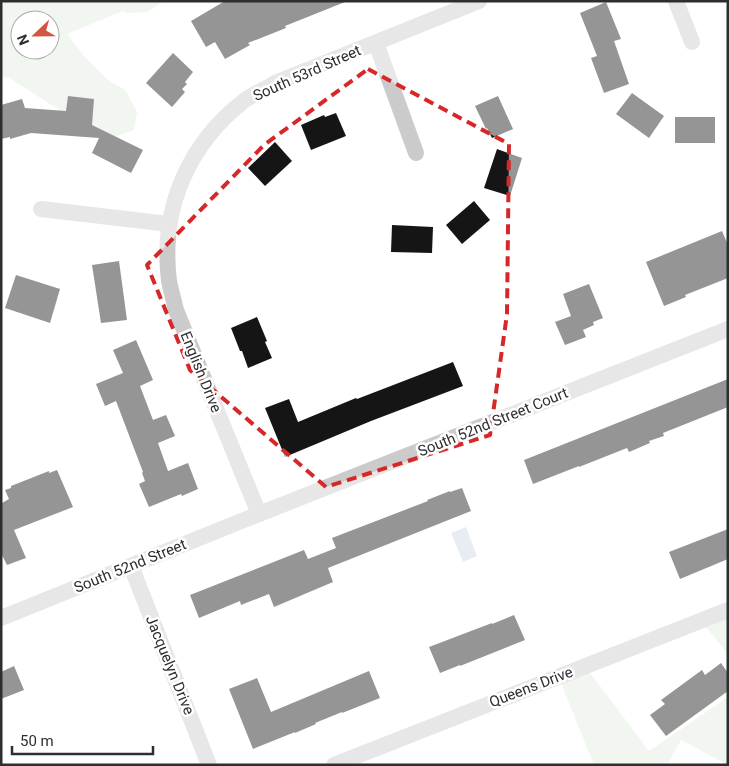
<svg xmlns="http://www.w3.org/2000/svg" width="729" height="766" font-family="Roboto,sans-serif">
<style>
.green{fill:#e2eadd;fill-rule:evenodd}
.water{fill:#ccd7e8}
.building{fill:#151515}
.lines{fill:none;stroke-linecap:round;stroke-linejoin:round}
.street{stroke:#cbcbcb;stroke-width:16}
.marked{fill:none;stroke:#d62828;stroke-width:4;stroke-dasharray:10 6;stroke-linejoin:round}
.labels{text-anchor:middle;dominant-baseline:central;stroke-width:5;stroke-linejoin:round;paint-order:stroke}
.street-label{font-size:15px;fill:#2e2e2e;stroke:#fff}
</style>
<rect width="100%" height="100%" fill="#fff"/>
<g class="green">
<path d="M1 1H164L147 12 126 13 123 11 67 34 83 55 108 80 125 90 137 112 134 130 111 138 64 113 8 77 1 78ZM20 20H50V50H20Z"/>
<polygon points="728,610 728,654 700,620"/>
<polygon points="585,666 649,751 728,697 728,765 681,740 667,765 594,765 558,676"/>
</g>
<polygon class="water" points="466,527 477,556 463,562 451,533"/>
<g class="building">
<polygon points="225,1 345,1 345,2 285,26 286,28 248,43 250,45 225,59 215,42 206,47 191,21"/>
<polygon points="606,2 621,39 614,41 629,84 604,93 591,58 597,56 580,13"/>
<polygon points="173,53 193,72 185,82 187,84 182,89 185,92 172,107 146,83"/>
<polygon points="632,93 664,116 649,138 616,114"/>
<polygon points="68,96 94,99 92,125 143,150 131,173 92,153 99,138 31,133 10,139 10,137 1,139 1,105 22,99 25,108 66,111"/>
<polygon points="498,96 513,129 492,138 487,128 486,129 475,106"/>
<polygon points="336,113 346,136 311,150 301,125 324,115 325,117"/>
<rect x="675" y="117" width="40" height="26"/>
<polygon points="275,142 292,161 265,186 248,168"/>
<polygon points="497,149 522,158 510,196 484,188"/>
<polygon points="474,201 490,220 462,244 446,225"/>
<polygon points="392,225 433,227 432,253 391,252"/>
<polygon points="722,231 728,245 728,278 685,295 686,297 664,306 646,262"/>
<polygon points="119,261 127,320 101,323 92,265"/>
<polygon points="16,275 60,289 50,323 5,308"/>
<polygon points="589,284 603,318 593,322 594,325 583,330 586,337 565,345 555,322 571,316 563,294"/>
<polygon points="257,317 267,341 265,342 272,358 248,368 242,351 240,351 231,328"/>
<polygon points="136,340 153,380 140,386 153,420 166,415 175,436 158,443 168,471 188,463 198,489 182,496 181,494 149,507 139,484 145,481 142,473 143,472 116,401 105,406 96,384 123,373 113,350"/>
<polygon points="453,362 463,386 371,421 285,457 265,408 289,399 298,422 356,398 357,399"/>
<polygon points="728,379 728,407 663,433 664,436 649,441 650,443 629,452 627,448 579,467 579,466 533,484 524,460"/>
<polygon points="57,470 73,507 14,530 26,558 7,565 1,553 1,501 2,503 9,499 5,490 11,488 11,486 49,471 49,473"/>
<polygon points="462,488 471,511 328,568 333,582 274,607 269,594 241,605 240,601 199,618 190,595 304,550 308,559 336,548 332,538 428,501 427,500 450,491 450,492"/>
<polygon points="728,529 728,559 680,579 669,552"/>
<polygon points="514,615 525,640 460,666 460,665 440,673 429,647 492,623 492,624"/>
<polygon points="721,663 728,673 728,691 666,736 650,715 665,704 661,700 702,670 705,675"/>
<polygon points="14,666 24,690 1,699 1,672"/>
<polygon points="369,671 380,698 342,713 342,712 315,723 316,724 295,733 295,732 253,749 229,689 257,678 271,712"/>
</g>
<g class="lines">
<g class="street">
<polyline points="676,1 692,42"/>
<polyline points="376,43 416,153"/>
<polyline points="41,209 169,224"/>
<path d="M259 514 176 310C174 301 171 291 169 281 160 209 188 144 245 100 254 94 265 89 275 83L479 1"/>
<polyline points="131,566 209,765"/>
<polyline points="1,618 259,514 728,329"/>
<polyline points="334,765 728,610"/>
</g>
</g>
<path d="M0 0H729V766H0ZM368 69 509 144 507 314 490 435 326 487 190 370 147 265 264 145Z" fill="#fff" fill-opacity=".55" fill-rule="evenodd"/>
<path class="marked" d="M368 69 509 144 507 314 490 435 326 487 190 370 147 265 264 145Z"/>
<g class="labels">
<g class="street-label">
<text transform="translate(307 73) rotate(-24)">South 53rd Street</text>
<text transform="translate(201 372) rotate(68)">English Drive</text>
<text transform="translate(493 422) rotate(-22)">South 52nd Street Court</text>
<text transform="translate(130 566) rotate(-22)">South 52nd Street</text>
<text transform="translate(170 665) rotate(68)">Jacquelyn Drive</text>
<text transform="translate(531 687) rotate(-21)">Queens Drive</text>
</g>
</g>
<rect width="729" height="766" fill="none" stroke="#2e2e2e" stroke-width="5"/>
<g transform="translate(35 35) rotate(248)"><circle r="24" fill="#ffffff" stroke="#ababab"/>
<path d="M0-4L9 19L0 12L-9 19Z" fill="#d35543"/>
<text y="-8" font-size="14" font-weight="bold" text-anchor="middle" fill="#2e2e2e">N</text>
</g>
<path d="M12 746v8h141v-8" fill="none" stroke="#2e2e2e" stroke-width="2.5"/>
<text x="20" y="746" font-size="15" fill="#2e2e2e" stroke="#ffffff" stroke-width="4" paint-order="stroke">50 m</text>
</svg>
